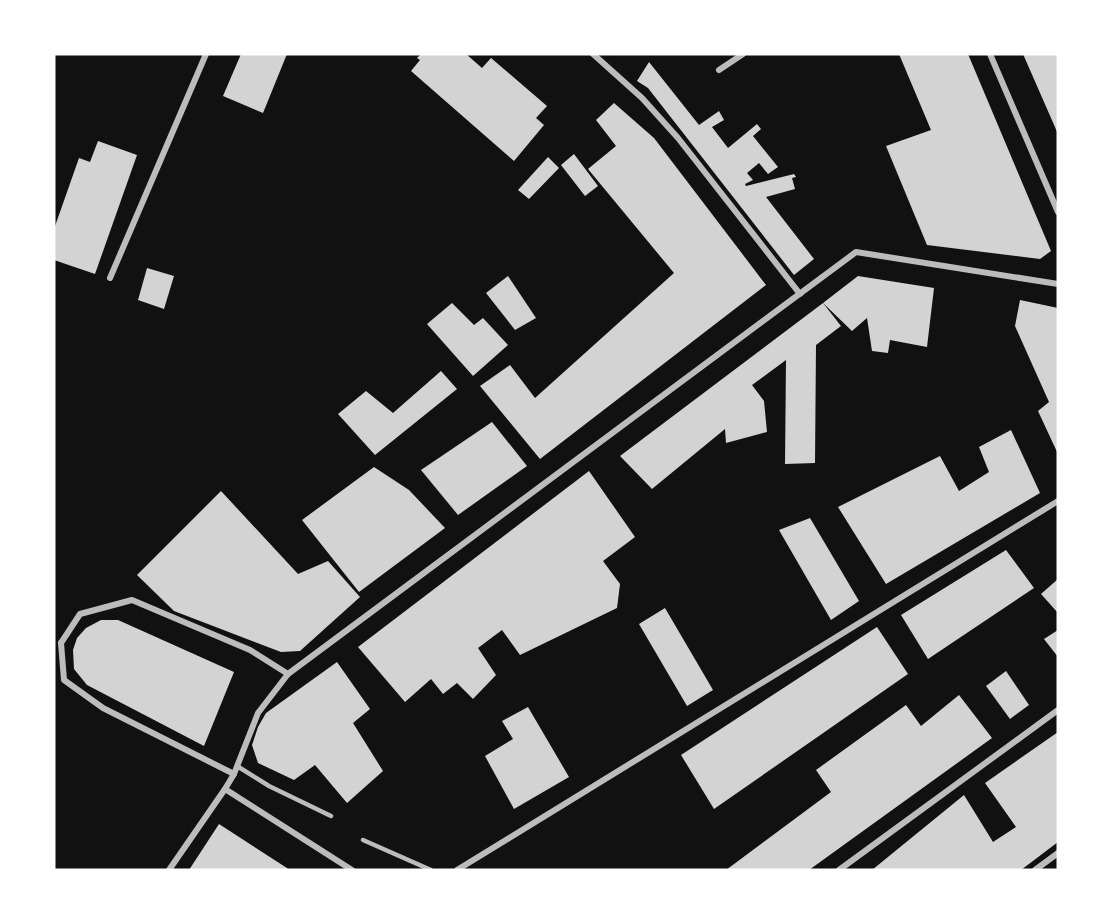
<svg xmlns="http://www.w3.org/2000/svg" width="1112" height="924" font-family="'PT Sans Narrow',sans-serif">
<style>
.building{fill:#d3d3d3}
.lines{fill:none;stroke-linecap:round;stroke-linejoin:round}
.service{stroke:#bcbcbc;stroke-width:4.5}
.minor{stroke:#bcbcbc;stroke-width:6}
</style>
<rect width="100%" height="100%" fill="#111"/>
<g class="building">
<polygon points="241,54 287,54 263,113 223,96"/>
<polygon points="421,54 466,54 482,68 491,58 547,106 536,118 544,125 514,161 411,71 420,60 417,58"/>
<polygon points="899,54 968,54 1051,251 1040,259 927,245 886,146 931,130"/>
<polygon points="1023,54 1058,54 1058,134"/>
<polygon points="649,62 699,125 719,111 724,120 712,127 728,148 757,124 761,129 753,136 778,167 768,174 759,163 747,173 753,180 745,184 746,186 794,174 796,177 792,178 795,189 766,197 814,259 794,275 648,88 637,81"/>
<polygon points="614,103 654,138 766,285 540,459 480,386 510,365 535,398 674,273 588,169 616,146 596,120"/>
<polygon points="98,141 137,155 95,274 54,260 54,229 79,158 90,162"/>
<polygon points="574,154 598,186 585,196 561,165"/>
<polygon points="548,157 559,168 529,199 518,190"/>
<polygon points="147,268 174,276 164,309 138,300"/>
<polygon points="508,276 536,318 515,330 486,293"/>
<polygon points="858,276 934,288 927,347 890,340 888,353 872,351 867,318 852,331 823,303"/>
<polygon points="1020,300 1058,308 1058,454 1038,411 1049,402 1015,326"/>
<polygon points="452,303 474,325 483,318 508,345 473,376 427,324"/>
<polygon points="823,303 841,326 816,345 815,463 785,464 786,360 752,385 764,401 767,432 726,443 725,429 652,489 620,456"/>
<polygon points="441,371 457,389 375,455 338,414 366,391 393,413"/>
<polygon points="492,422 527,466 458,515 421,470"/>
<polygon points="1011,430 1040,493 886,584 838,507 940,456 959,491 989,472 979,447"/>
<polygon points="374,467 409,490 445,528 359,592 302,520"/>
<polygon points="589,471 635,537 603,561 620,584 617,608 520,655 502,630 478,648 496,675 473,699 457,683 443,694 431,679 405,702 358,647"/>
<polygon points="221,491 298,574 328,561 360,597 300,651 281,652 174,611 137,575"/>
<polygon points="810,518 859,601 831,620 779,530"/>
<polygon points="1006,550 1034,588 928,659 901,615"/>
<polygon points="1058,579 1058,613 1041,594"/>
<polygon points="665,608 713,690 687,706 639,624"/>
<polygon points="101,620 118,620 234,672 204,746 87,685 74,669 73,650 77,638 86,628"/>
<polygon points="877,627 908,674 714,809 681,755"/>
<polygon points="1058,630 1058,657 1044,639"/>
<polygon points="337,662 370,709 353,723 383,771 347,803 315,765 294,780 258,763 252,745 258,727 266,713"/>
<polygon points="1006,671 1029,705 1010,719 986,686"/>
<polygon points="959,695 992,738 809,870 726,870 831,792 816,770 906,705 921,726"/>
<polygon points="528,707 569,777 514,809 485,756 513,739 502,721"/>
<polygon points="1058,732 1058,842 1021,870 872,870 964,795 993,842 1016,827 985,783"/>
<polygon points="219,824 290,870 189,870"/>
</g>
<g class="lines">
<g class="service">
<polyline points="237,766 269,786 331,816"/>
<polyline points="363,840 431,870"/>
</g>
<g class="minor">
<polyline points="593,54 642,98 678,138 800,294"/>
<polyline points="990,54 1058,212"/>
<polyline points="719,70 743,54"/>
<polyline points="110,278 206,54"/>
<polyline points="61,643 80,614 132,600 250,650 288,674"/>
<polyline points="61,643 64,680 103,708 234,774"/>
<polyline points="225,789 352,870"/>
<polyline points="169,870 225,789 234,774 258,713 288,674 856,252 1058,284"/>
<polyline points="457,870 1058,501"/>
<polyline points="839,870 1058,710"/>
<polyline points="1035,870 1058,853"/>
</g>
</g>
<rect width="1112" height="924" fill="none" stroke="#ffffff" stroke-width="111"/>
</svg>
